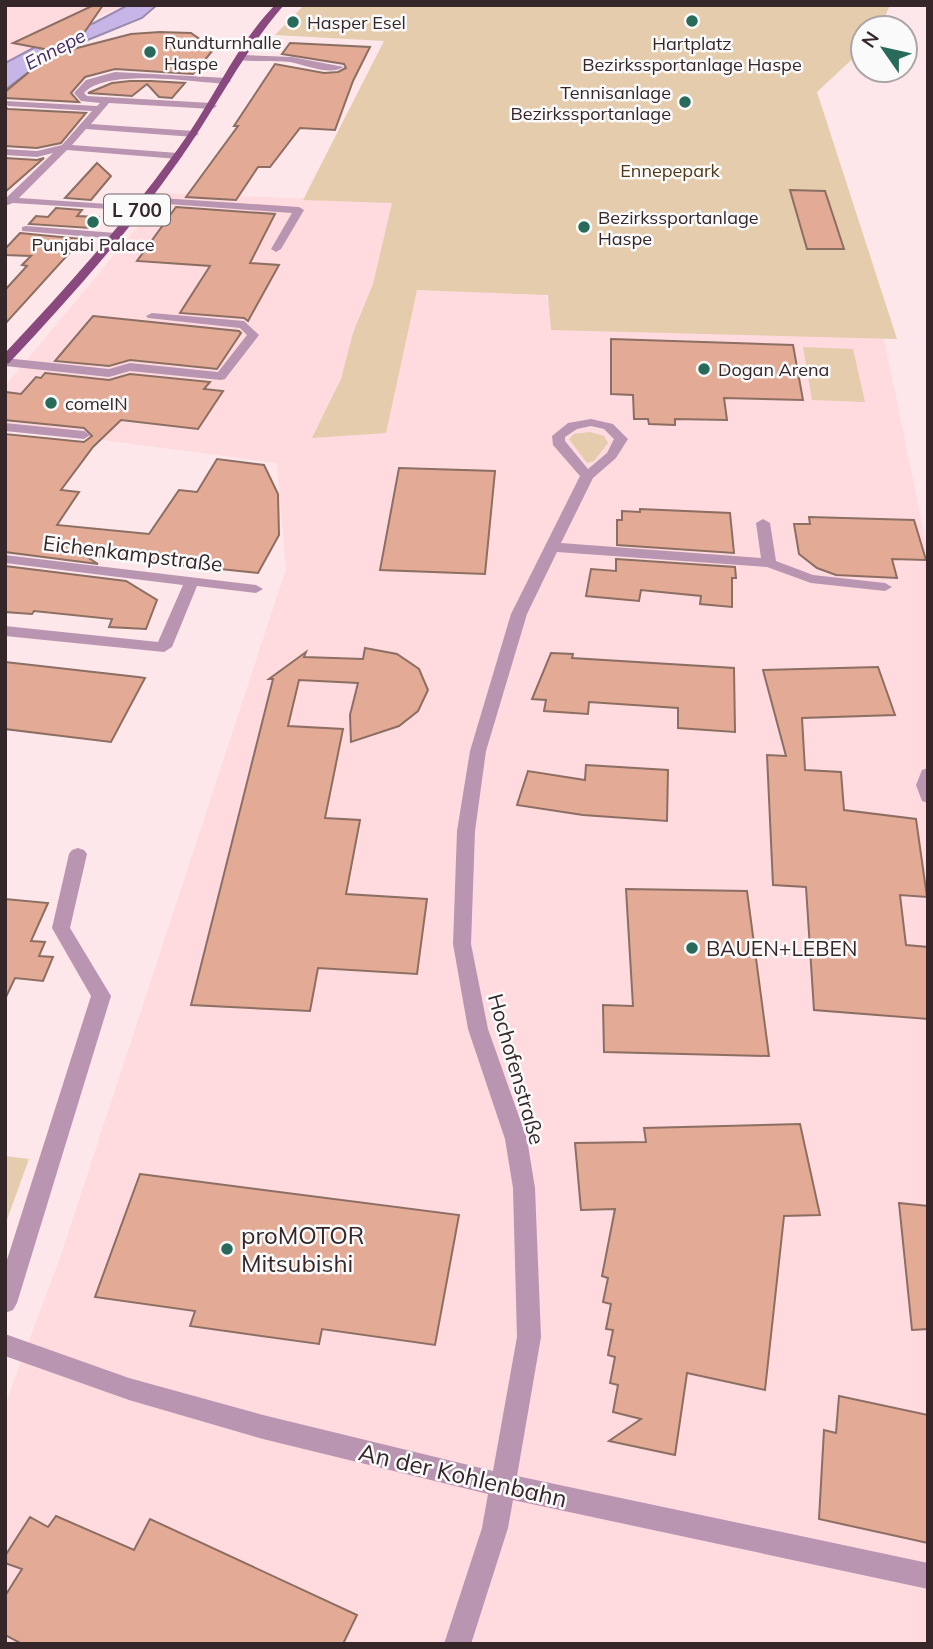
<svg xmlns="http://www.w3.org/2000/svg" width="933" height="1649" font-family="Mulish,sans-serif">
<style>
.built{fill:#ffdadf}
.green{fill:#e4ccad}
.water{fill:#c7b5e7;stroke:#9b8aae;stroke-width:2}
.building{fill:#e3ab96;stroke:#8c6e63;stroke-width:2}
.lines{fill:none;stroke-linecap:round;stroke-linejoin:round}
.minor{fill:#ba95b1;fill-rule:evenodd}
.major{fill:#8a497e;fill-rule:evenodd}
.poi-dot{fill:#296b5b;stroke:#fafafa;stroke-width:2.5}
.labels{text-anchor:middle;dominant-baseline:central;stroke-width:5;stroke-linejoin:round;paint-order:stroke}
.far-poi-label{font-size:18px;fill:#342629;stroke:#fafafa;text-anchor:start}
.far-park-label{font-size:18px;fill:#503814;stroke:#fafafa}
.far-water-label{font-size:19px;font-style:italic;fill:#442a65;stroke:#fafafa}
.shield{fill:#fafafa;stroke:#6f6668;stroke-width:2}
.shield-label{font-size:19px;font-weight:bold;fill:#342629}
.street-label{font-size:21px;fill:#342629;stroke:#fafafa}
.poi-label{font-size:21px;fill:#342629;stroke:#fafafa;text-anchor:start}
.near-poi-label{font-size:24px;fill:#342629;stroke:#fafafa;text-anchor:start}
.near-street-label{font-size:24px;fill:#342629;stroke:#fafafa}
</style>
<rect width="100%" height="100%" fill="#fde7ea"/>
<g class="built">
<polygon points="5,5 125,5 49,38 5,62"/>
<polygon points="166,193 414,203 536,287 576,328 882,330 928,552 928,1644 5,1644 5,1405 60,1258 286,569 277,463 5,427 5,386"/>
</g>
<g class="green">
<polygon points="304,5 890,5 880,28 863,28 863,49 817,92 897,339 551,330 548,295 417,290 386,433 312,438 341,379 353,333 373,284 392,203 303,200 384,41 275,35"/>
<polygon points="803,347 853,349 865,402 812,400"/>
<polygon points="590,432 604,436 608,443 594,461 587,463 569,439 574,434"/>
<polygon points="5,1156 29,1159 5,1225"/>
</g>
<polygon class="water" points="128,5 157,5 142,18 51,55 5,90 5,63 52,38 94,23"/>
<g class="building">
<polygon points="94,5 103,5 73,49 131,34 160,32 191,33 214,49 193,74 115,69 85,77 71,93 79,102 5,98 5,92 51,54 60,52 13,43"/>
<polygon points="290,43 370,47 353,81 335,130 300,128 270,167 258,167 236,200 186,197 238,126 234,126 275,64 324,73 338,72 346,68 344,64 282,54"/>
<polygon points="130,81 151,81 185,83 172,98 159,97 147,84 132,96 88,93 112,83"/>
<polygon points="5,107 8,109 86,113 61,143 37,148 5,146"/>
<polygon points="5,158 37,160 44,158 5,192"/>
<polygon points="97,163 111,176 91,200 65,198"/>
<polygon points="790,190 825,191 844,249 807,249"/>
<polygon points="176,207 275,214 250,263 279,265 248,321 244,318 180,313 210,266 137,261"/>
<polygon points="56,208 82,210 77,216 98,217 90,228 29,224 36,216 48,217"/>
<polygon points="20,233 82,239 5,324 5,290 27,266 22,265 31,256 5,255 5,249"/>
<polygon points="93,316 239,331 241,333 217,369 130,360 109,366 55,361"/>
<polygon points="611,339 793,345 803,400 724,398 727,420 675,419 675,425 649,424 648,419 634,419 633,395 611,394"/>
<polygon points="45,373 109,380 130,374 210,382 204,389 223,391 198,429 121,420 93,447 61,490 79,492 57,525 149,534 179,490 197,492 217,459 264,465 278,494 279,535 258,573 84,555 98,564 5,552 5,434 84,442 92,436 84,428 5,420 5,392 21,394 36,377 41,378"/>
<polygon points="399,468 495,471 485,574 380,570"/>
<polygon points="640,509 730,513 734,553 617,545 617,520 622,520 622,511 640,512"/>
<polygon points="809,517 914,520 926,560 892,559 897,578 836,575 817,568 799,554 794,524 810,524"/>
<polygon points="616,559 735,567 736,578 732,578 732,607 700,604 701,596 641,590 639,601 586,596 591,569 616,571"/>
<polygon points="5,566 126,581 157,600 146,629 109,627 112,619 34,611 32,614 5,612"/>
<polygon points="365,648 397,654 419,669 428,690 418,711 399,726 351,742 350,715 358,683 299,680 288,726 343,729 325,818 360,820 346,894 427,899 417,974 318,968 310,1011 191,1005 273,679 269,679 306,652 304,657 363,659"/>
<polygon points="551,653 573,654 572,658 734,668 735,732 678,728 678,708 589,702 588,714 544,711 546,700 532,699"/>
<polygon points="5,662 138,677 145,678 111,742 5,729"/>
<polygon points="878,667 895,715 802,718 805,770 841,772 844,810 916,819 927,897 900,895 906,945 928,947 928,1019 814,1010 806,887 773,885 767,755 786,756 763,670"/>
<polygon points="586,765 668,770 667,821 583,815 517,805 528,771 585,780"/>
<polygon points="626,889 747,891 769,1056 604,1052 603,1005 633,1006"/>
<polygon points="5,899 48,903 31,941 45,942 39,956 53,957 43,981 15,978 5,999"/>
<polygon points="800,1124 820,1215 784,1216 765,1390 687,1373 675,1455 609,1441 641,1419 613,1412 618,1385 610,1383 615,1357 608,1355 613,1330 606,1329 611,1304 603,1302 608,1278 602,1276 615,1209 581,1210 575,1143 646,1142 644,1128"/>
<polygon points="140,1174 459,1215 435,1345 322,1329 319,1344 190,1326 195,1311 95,1297"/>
<polygon points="899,1203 928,1206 928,1329 912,1330"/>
<polygon points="839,1396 928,1415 928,1543 819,1519 824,1430 836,1433"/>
<polygon points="56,1516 134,1550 150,1519 357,1615 343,1644 22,1644 5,1635 5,1596 22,1569 5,1563 5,1556 30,1517 48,1527"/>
</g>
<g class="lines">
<g class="minor">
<path d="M242 55 292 57 344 67C329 76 306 65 290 62 273 60 256 62 239 60Z"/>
<path d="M115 72 227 78 231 81 227 84C192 82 107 68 84 93L87 96 212 103 217 106 212 109 109 103 91 124 194 131 199 134 194 137 86 129 72 145 178 153 183 156 178 159 67 150 19 198 138 206 142 207V211L13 203 5 206V199L53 153 37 157 5 155V149L37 151 62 145 92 111 8 106 5 101 97 106 100 103 81 101 74 93 86 80Z"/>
<polygon points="145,197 299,207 304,210 281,249 276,252 271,249 292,213 141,202 141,198"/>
<polygon points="26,226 116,233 121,236 116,239 22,231 22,227"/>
<polygon points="152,313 244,321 259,335 225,379 221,380 130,371 109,377 5,366 5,358 109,369 130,363 218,372 247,335 240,328 148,318 146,316"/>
<path d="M591 419 613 424 628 439 616 458 593 478 561 543 761 558 756 523 763 519 770 523 776 561 813 575 885 583 892 587 885 591 811 583 767 567 557 552 527 614 486 751 475 831 471 944 488 1029 527 1139 535 1188 541 1337 517 1476 928 1563V1589L513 1500 508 1528 471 1644H444L482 1528 488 1494 263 1439 129 1400 5 1356V1334L129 1378 263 1415 493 1471 517 1337 513 1188 505 1139 468 1029 453 944 457 831 470 751 511 614 580 476 553 445 552 436 568 423ZM591 426 604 429 614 439 607 453 588 469 565 441V437L577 429Z"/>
<polygon points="5,423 84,431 90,435 84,439 5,431"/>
<polygon points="5,555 256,585 263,589 256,593 197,586 172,647 164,652 5,636 5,626 158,642 183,585 5,563"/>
<polygon points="928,768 928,803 922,801 916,785 922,770"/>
<polygon points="78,848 84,850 87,854 70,928 111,996 17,1303 13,1310 5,1313 5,1266 91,996 52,928 69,854 72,850"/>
</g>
<path class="major" d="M275 5H284C243 52 216 108 180 159 129 232 70 298 9 363L5 364V353C71 283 135 211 189 133 218 90 239 42 275 5Z"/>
</g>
<g class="poi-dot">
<circle cx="692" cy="21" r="7"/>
<circle cx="293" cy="22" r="7"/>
<circle cx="150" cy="52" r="7"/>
<circle cx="685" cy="102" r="7"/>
<circle cx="93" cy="222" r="7"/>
<circle cx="584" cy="227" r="7"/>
<circle cx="704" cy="369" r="7"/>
<circle cx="51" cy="403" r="7"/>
<circle cx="692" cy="948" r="7"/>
<circle cx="227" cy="1249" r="7"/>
</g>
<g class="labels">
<g class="far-poi-label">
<text x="307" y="22">Hasper Esel</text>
<text x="164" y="42">Rundturnhalle<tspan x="164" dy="21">Haspe</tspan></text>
<text x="692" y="43" text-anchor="middle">Hartplatz<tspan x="692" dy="21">Bezirkssportanlage Haspe</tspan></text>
<text x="671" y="92" text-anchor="end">Tennisanlage<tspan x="671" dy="21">Bezirkssportanlage</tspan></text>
<text x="598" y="217">Bezirkssportanlage<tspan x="598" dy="21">Haspe</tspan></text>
<text x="93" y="244" text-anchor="middle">Punjabi Palace</text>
<text x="718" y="369">Dogan Arena</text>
<text x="65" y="403">comeIN</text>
</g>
<g class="far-park-label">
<text x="670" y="170">Ennepepark</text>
</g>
<g class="far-water-label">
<text transform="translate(55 49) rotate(-28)">Ennepe</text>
</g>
<rect class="shield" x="104" y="194.5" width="66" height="31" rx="5"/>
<g class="shield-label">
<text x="137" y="210">L 700</text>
</g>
<g class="street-label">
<text transform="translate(133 553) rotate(7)">Eichenkampstraße</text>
<text transform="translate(517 1069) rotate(74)">Hochofenstraße</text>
</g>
<g class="poi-label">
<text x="706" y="948">BAUEN+LEBEN</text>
</g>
<g class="near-poi-label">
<text x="241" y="1235">proMOTOR<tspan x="241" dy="28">Mitsubishi</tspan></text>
</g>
<g class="near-street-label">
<text transform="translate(463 1475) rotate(13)">An der Kohlenbahn</text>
</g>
</g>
<rect width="933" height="1649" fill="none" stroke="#342629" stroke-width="14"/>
<g transform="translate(884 49) rotate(304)"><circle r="33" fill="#fafafa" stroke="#aba5a6" stroke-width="2"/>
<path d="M0-5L12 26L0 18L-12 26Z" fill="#296b5b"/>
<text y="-10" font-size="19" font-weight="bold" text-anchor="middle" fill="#342629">N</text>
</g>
</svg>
